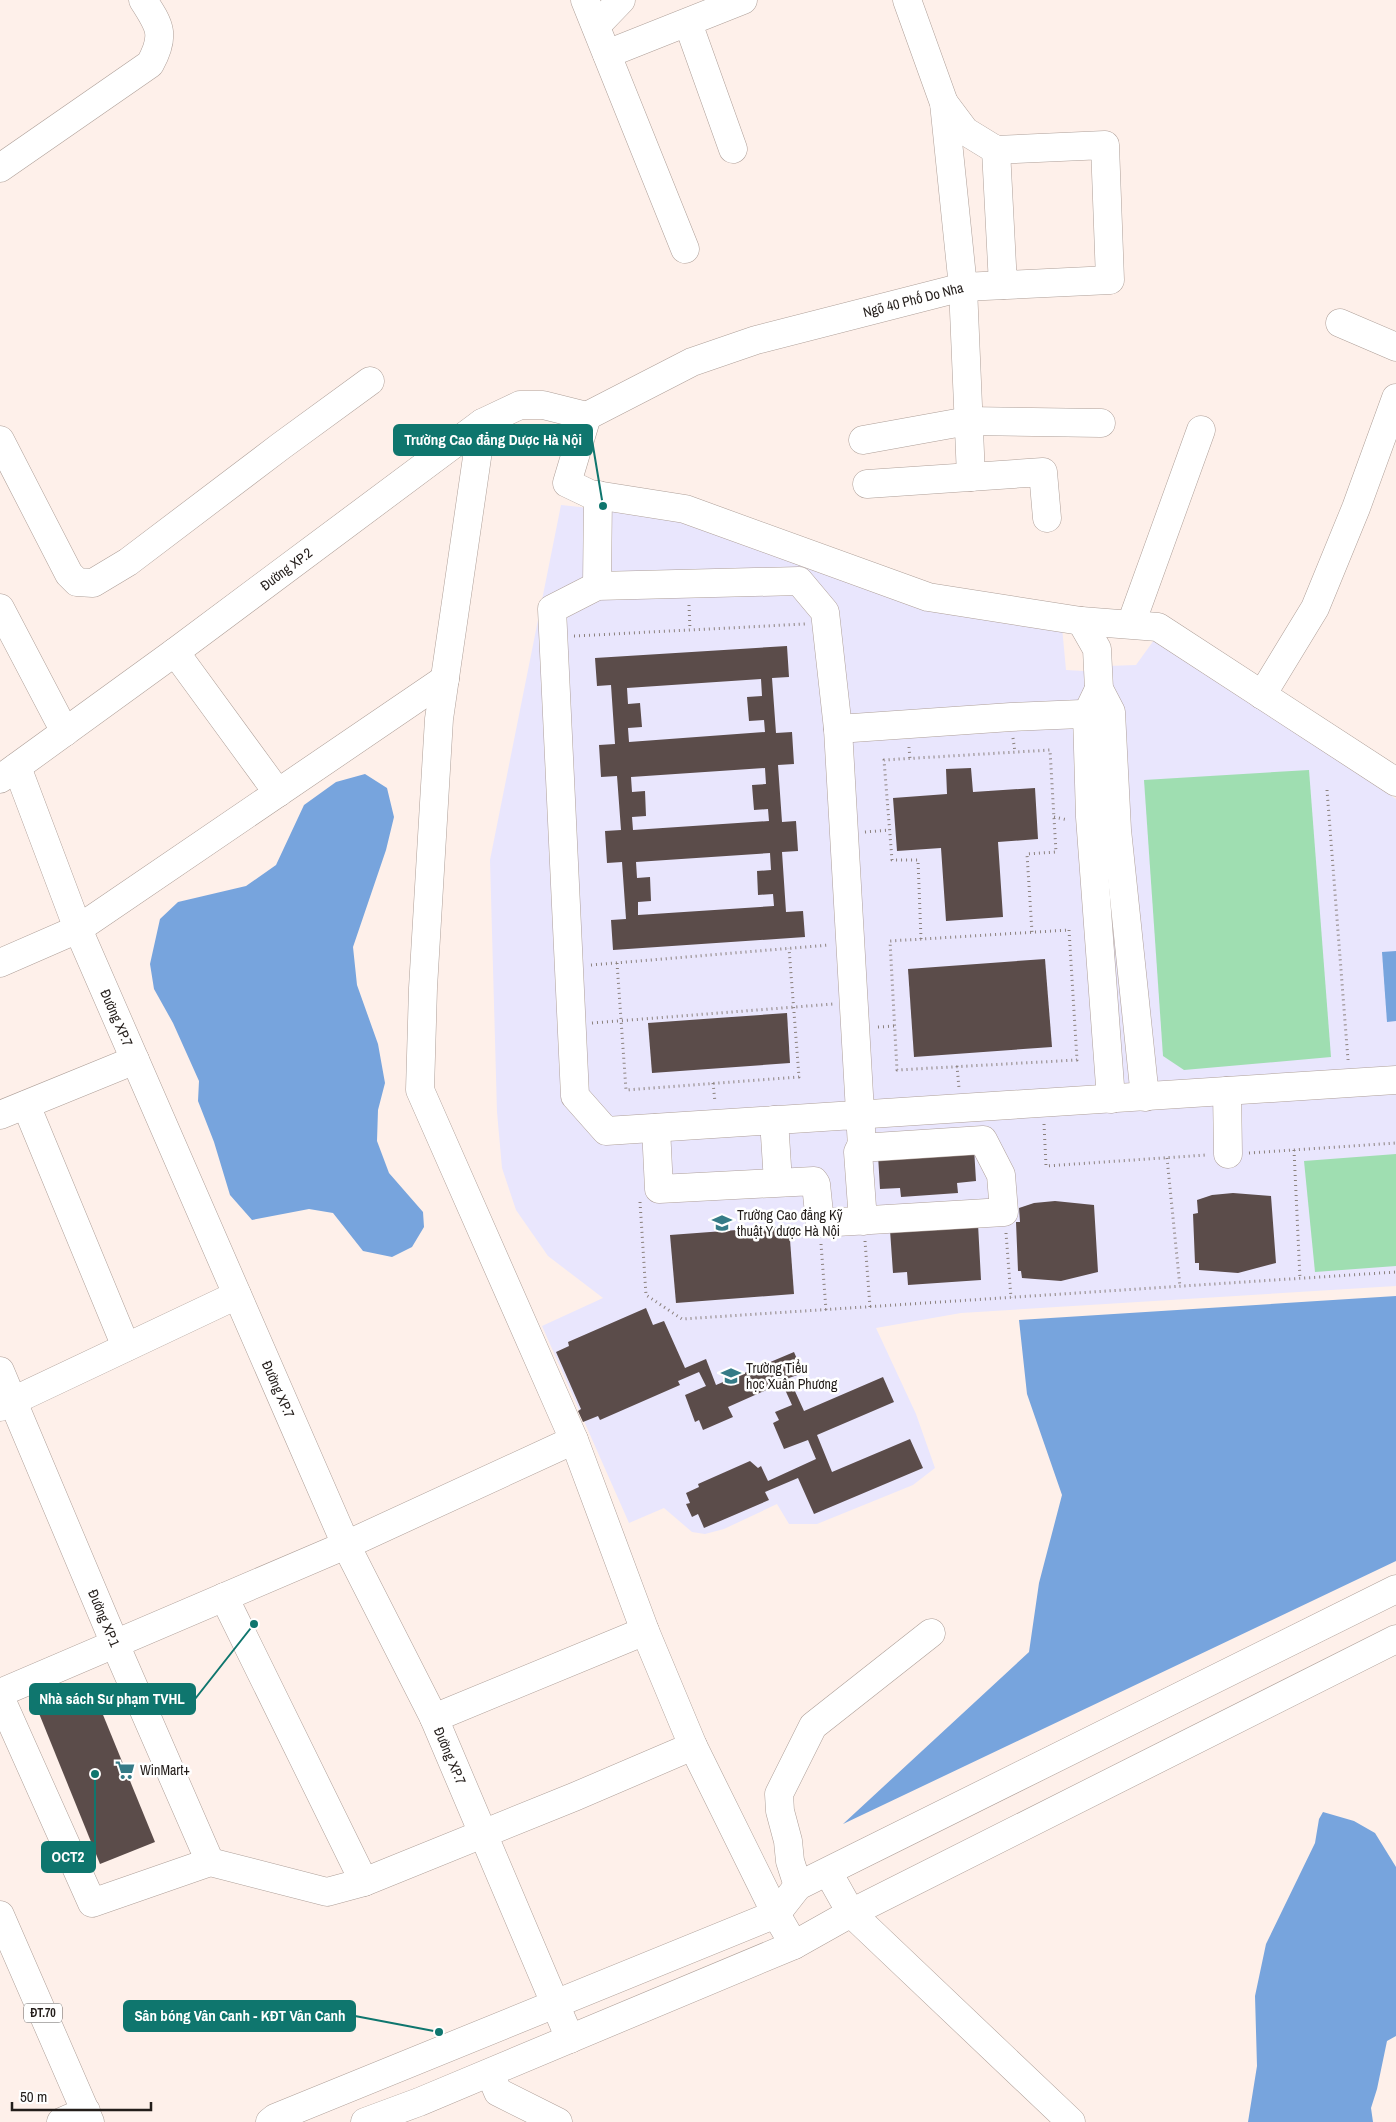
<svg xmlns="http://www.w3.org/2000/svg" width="1396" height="2122" font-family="'Archivo Narrow',sans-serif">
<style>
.education{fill:#e9e6fd}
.green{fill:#9fdeb1}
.water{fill:#77a4dd}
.building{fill:#5b4c4a;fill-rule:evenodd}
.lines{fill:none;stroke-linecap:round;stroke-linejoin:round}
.minor-casing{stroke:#ae9f98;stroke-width:29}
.major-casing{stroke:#ae9f98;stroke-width:29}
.path{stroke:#8b817d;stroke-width:3;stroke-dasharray:1 4;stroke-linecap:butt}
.minor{stroke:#fff;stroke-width:28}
.major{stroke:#fff;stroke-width:28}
.labels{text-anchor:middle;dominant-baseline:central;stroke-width:5;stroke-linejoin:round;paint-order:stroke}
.shield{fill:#fff;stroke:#65615f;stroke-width:1}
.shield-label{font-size:12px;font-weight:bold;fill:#231d1a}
.street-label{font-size:14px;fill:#231d1a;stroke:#fff}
.poi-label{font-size:14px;fill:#231d1a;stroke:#fff;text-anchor:start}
.leader{fill:none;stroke:#0f766e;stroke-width:2}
.callout-dot{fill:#0f766e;stroke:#fff;stroke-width:2}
.callout{fill:#0f766e;stroke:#0f766e;stroke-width:2}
.callout-label{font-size:15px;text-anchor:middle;font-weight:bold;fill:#fff}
</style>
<rect width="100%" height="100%" fill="#fef0ea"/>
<polygon class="education" points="561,505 682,518 1062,627 1066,670 1084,671 1108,666 1136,665 1154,640 1396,799 1396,1286 961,1313 876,1328 916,1414 935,1468 913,1485 817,1524 789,1524 777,1504 724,1529 705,1534 692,1532 664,1508 629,1523 542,1326 603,1298 548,1256 516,1210 502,1168 497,1112 490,860"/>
<g class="green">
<polygon points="1309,770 1331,1057 1184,1070 1163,1056 1144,780"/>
<polygon points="1396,1154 1396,1266 1315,1272 1304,1161"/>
</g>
<g class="water">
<polygon points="365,774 387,788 394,817 386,850 353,947 357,985 378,1044 385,1083 378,1110 377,1141 389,1173 423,1212 424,1227 412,1247 392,1257 363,1251 333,1213 309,1209 252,1220 230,1195 214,1142 198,1101 199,1081 173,1023 154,989 150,964 160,919 178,902 246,886 276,865 304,805 336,782"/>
<polygon points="1396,951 1396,1021 1387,1022 1382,952"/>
<polygon points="1396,1296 1396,1561 843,1824 1029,1652 1039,1583 1062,1495 1027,1394 1019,1320"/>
<polygon points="1323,1812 1354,1821 1375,1833 1396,1867 1396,2036 1387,2041 1377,2089 1371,2108 1373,2122 1248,2122 1257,2066 1255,1996 1266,1944 1315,1843 1319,1819"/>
</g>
<g class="building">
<path d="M787 646 789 677 772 678 776 733 792 732 794 764 778 765 782 822 796 821 798 851 782 852 786 912 803 911 805 937 613 950 611 920 626 919 622 862 607 863 605 831 621 830 617 776 601 777 599 745 615 744 611 685 597 686 595 658ZM761 679 762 696 747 697 749 721 764 720 765 732 629 742 628 728 642 727 640 703 628 704 627 688ZM765 768 766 784 752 785 754 810 768 809 769 821 633 830 632 817 646 816 645 791 632 792 631 777ZM770 853 771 870 757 871 758 895 773 894 774 906 638 915V902L651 901 650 877 637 878 636 862Z"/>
<polygon points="971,768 973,792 1035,788 1038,839 998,842 1003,917 946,921 941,848 897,851 893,798 947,794 946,769"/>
<polygon points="1045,959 1052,1047 914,1057 908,969"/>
<polygon points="787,1013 790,1063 652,1073 648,1023"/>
<polygon points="974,1148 976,1181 957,1183 958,1193 901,1197 900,1188 880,1189 878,1155"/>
<polygon points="1233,1193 1271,1196 1276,1263 1238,1273 1199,1270 1199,1263 1195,1263 1193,1214 1198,1213 1197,1200 1212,1195"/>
<polygon points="1055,1201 1094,1205 1098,1272 1061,1281 1022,1278 1021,1271 1018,1271 1016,1222 1020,1222 1019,1208 1034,1203"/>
<polygon points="978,1224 981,1280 908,1285 907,1272 893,1273 890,1230"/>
<polygon points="789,1226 794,1294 676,1303 670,1235"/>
<polygon points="646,1308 653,1325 664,1321 685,1368 706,1359 716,1385 794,1352 803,1373 789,1378 804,1411 883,1377 894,1402 817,1435 832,1472 910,1439 923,1468 814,1514 798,1478 765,1492 769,1500 704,1528 698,1514 692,1517 686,1504 690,1503 686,1493 699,1487 698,1484 750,1461 758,1468 761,1466 768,1481 816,1459 808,1440 784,1449 773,1423 779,1420 775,1412 792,1405 782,1383 728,1407 733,1417 703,1430 699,1420 695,1422 685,1395 706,1386 699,1372 678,1381 680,1385 600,1420 598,1416 583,1422 578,1411 581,1409 556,1352 569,1346 568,1342"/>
<polygon points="90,1683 155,1842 100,1864 36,1706"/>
</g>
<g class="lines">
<defs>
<g id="minor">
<polyline points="585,0 685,249"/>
<polyline points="907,0 944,103 963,287 971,477"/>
<polyline points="688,23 733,149"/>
<polyline points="596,26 621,0"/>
<polyline points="607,54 743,0"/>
<polyline points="996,150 1003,285"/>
<path d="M0 168 150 64C166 35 160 26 143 0"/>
<polyline points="1340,323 1396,347"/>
<polyline points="587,416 567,483 590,494 685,509 928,597 1081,621 1158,627 1396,782"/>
<path id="s1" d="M587 416 692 362 756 340 963 287 1110 280 1105 145 996 150 965 131 944 103"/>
<polyline points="482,423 439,719 423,988 420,1090 574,1440 645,1631 693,1746 776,1914 794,1945"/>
<polyline points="0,440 69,574 77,582 93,583 128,562 281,446 370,381"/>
<polyline points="863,440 968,421 1101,423"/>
<polyline points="867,484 1043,472 1047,518"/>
<polyline points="597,586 598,495"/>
<polyline points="0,608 65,732"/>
<polyline points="1081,621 1097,649 1099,689 1111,712 1117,830 1145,1097"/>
<polyline points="1131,624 1201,430"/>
<polyline points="175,652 278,793"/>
<polyline points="1099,689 1087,714 1090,817 1111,1099"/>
<polyline points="1262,695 1315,608 1356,508 1396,398"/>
<polyline points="838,729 1011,717 1105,713"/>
<path id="s2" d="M17 767 78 929 135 1060 346 1545 434 1718 570 2039"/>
<path id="s3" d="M0 779 175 652 482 423 520 405H543L587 416"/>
<polyline points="0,963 78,929 445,679"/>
<polyline points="1227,1091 1228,1154"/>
<polyline points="26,1105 126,1347"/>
<polyline points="0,1115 135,1060"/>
<polyline points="774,1120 778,1182"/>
<polyline points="656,1128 659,1189 814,1181 816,1184 820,1223 1004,1212 1001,1175 983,1140 860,1148 858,1152 863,1221"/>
<path d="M862 1147 838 729 825 612 799 581 597 586 552 609 575 1096 606 1131C870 1114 1133 1097 1396 1080"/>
<path id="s4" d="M0 1371 115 1644 210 1862"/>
<polyline points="0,1407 237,1295"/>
<polyline points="224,1597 364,1882"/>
<polyline points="0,1693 346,1545 574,1440"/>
<polyline points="0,1697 92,1903 210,1862 327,1892 364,1882 574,1797 693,1746"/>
<polyline points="434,1718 645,1631"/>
<polyline points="828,1872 851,1913 1071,2122"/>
<polyline points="798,1886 790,1861 788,1841 780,1811 779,1794 813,1726 931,1633"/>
<polyline points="490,2073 498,2092 558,2122"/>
<polyline points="61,2122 86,2111"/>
<polyline points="270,2122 275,2118 776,1914 798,1886 1396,1589"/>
<polyline points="365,2122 419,2102 794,1945 851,1913 1396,1639"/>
</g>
<polyline id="major" points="0,1915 90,2122"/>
</defs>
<use href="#minor" class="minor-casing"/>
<use href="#major" class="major-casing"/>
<g class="path">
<polyline points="689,605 690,630"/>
<polyline points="574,636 805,624"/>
<polyline points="1013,738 1015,752"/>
<polyline points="909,747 910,759"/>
<polyline points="1327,790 1348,1060"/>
<polyline points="1054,817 1068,820"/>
<polyline points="865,832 890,830"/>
<polygon points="1069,930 1077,1060 897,1070 890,941"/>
<polyline points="921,939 918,860 892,860 884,760 1050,750 1056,852 1027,854 1032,932"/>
<polyline points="617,963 626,1090 799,1077 789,948"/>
<polyline points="591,965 829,945"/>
<polyline points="592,1023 833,1004"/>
<polyline points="878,1027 895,1026"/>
<polyline points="957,1066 959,1088"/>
<polyline points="713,1083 715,1102"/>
<polyline points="1044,1124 1046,1166 1206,1155"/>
<polyline points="1294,1150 1300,1279"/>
<polyline points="1249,1153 1396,1143"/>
<polyline points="1167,1158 1180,1287"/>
<polyline points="640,1202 646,1295 682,1319 1396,1272"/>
<polyline points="1006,1233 1011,1298"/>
<polyline points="865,1241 870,1307"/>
<polyline points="821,1244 826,1310"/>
</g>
<use href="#minor" class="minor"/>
<use href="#major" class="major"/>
</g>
<defs>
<symbol id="university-bare" viewBox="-9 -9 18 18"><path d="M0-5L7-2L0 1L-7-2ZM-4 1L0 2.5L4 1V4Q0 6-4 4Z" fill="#357b87" stroke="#fff" stroke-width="2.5" paint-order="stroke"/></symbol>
<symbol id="school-bare" viewBox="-9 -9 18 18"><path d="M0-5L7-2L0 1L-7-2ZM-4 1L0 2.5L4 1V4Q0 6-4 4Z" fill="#357b87" stroke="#fff" stroke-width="2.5" paint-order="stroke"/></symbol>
<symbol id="supermarket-bare" viewBox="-9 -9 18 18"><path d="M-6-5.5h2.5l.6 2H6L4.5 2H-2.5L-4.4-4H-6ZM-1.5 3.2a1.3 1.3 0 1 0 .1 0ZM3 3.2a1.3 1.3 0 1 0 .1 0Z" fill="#357b87" stroke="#fff" stroke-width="2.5" paint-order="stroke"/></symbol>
</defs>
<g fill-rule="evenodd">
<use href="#university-bare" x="708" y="1209" width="28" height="28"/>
<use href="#school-bare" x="717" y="1362" width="28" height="28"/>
<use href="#supermarket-bare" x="111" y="1756" width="28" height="28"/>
</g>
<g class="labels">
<rect class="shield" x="24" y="2003.5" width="38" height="19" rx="4"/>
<g class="shield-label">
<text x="43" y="2013">ĐT.70</text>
</g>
<g class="street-label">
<text stroke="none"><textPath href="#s1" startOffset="348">Ngõ 40 Phố Do Nha</textPath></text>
<text stroke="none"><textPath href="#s3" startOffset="355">Đường XP.2</textPath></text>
<text stroke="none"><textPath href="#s2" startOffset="270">Đường XP.7</textPath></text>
<text stroke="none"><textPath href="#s2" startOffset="675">Đường XP.7</textPath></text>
<text stroke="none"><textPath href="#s4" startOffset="268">Đường XP.1</textPath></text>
<text stroke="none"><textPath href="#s2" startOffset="1080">Đường XP.7</textPath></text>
</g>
<g class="poi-label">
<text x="737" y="1215">Trường Cao đẳng Kỹ<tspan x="737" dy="16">thuật Y dược Hà Nội</tspan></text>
<text x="746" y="1368">Trường Tiểu<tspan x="746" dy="16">học Xuân Phương</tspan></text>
<text x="140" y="1770">WinMart+</text>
</g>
</g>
<path class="leader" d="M603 506L592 440M254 1624L195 1699M95 1774L95 1857M439 2032L355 2016"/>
<g class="callout-dot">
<circle cx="603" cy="506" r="5"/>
<circle cx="254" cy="1624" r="5"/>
<circle cx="95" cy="1774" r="5"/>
<circle cx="439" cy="2032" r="5"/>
</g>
<g class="callout">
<rect x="394" y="425" width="198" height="30" rx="5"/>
<rect x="30" y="1684" width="165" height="30" rx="5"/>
<rect x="42" y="1842" width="53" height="30" rx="5"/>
<rect x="124" y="2001" width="231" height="30" rx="5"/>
</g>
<g class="callout-label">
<text x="493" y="445">Trường Cao đẳng Dược Hà Nội</text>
<text x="112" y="1704">Nhà sách Sư phạm TVHL</text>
<text x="68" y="1862">OCT2</text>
<text x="240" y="2021">Sân bóng Vân Canh - KĐT Vân Canh</text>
</g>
<path d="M12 2102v8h139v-8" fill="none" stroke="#231d1a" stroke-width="2.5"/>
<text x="20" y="2102" font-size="15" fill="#231d1a" stroke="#ffffff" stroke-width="4" paint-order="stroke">50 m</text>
</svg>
